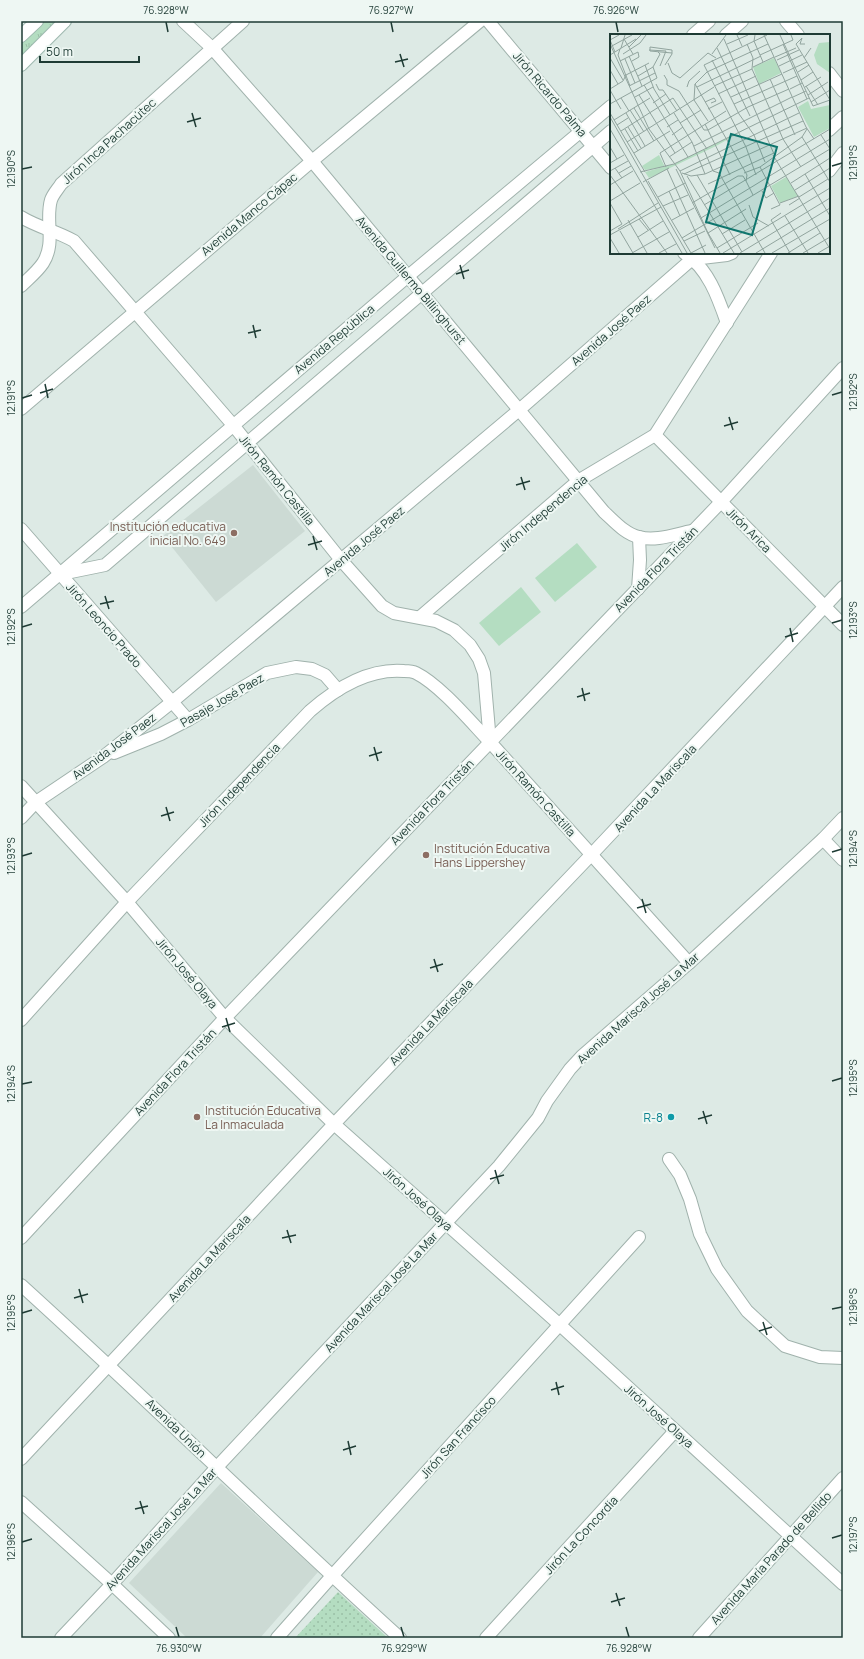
<svg xmlns="http://www.w3.org/2000/svg" width="864" height="1659" font-family="Manrope,sans-serif">
<style>
.built{fill:#ccdad4}
.grass{fill:url(#grass-tufts)}
.park{fill:url(#park-dots)}
.garden{fill:#b4ddc1}
.lines{fill:none;stroke-linecap:round;stroke-linejoin:round}
.street-casing{stroke:#a0b2ac;stroke-width:14}
.secondary-casing{stroke:#9cb7ae;stroke-width:14}
.street{stroke:#fff;stroke-width:12}
.secondary{stroke:#fff;stroke-width:12}
.ticks{fill:none;stroke:#1e3b34;stroke-width:1.5}
.education-dot{fill:#8d6e63;stroke:#eef7f3;stroke-width:1.5}
.culture-dot{fill:#0f9aa8;stroke:#eef7f3;stroke-width:1.5}
.labels{text-anchor:middle;dominant-baseline:central;stroke-width:4;stroke-linejoin:round;paint-order:stroke}
.street-label{font-size:12px;fill:#1e3b34;stroke:#eef7f3}
.education-label{font-size:12px;fill:#785e54;stroke:#eef7f3;text-anchor:start}
.culture-label{font-size:12px;fill:#0d838f;stroke:#eef7f3;text-anchor:end}
.inset-road{fill:none;stroke:#91a49e;stroke-width:1}
.view{fill:#0f766e;fill-opacity:0.15;stroke:#0f766e;stroke-width:2}
.inset-edge{fill:none;stroke:#1e3b34;stroke-width:2}
.neatline{fill:none;stroke:#1e3b34;stroke-width:1.5}
.ticks-label{font-size:10px;text-anchor:middle;fill:#1e3b34}
</style>
<defs>
<pattern id="grass-tufts" width="24" height="20" patternUnits="userSpaceOnUse"><rect width="24" height="20" fill="#b4ddc1"/><path d="M3 7l-1-3M5 7V3M7 7l1-3M15 17l-1-3M17 17v-4M19 17l1-3" fill="none" stroke="#9abfa6"/></pattern>
<pattern id="park-dots" width="8" height="8" patternUnits="userSpaceOnUse"><rect width="8" height="8" fill="#b4ddc1"/><path d="M2 2h.1M6 6h.1" fill="none" stroke="#9abfa6" stroke-width="1.8" stroke-linecap="round"/></pattern>
</defs>
<rect width="100%" height="100%" fill="#ddeae5"/>
<g class="built">
<polygon points="253,465 305,531 216,602 163,536"/>
<polygon points="221,1483 318,1572 260,1638 187,1638 129,1583"/>
</g>
<polygon class="grass" points="42,21 60,21 21,60 21,42"/>
<polygon class="park" points="338,1592 388,1638 295,1638"/>
<g class="garden">
<polygon points="577,543 597,567 555,602 535,578"/>
<polygon points="521,587 541,612 499,646 479,623"/>
<polygon points="349,1624 365,1638 336,1638"/>
</g>
<g class="lines">
<defs>
<g id="street">
<path d="M183 21 212 48 312 161 604 512C614 521 625 534 639 537 655 542 676 534 692 531"/>
<polyline points="488,21 611,168"/>
<polyline points="786,21 798,35"/>
<polyline points="693,35 709,21"/>
<polyline points="726,35 742,21"/>
<polyline points="829,73 843,91"/>
<polyline points="829,130 843,117"/>
<polyline points="829,171 843,153"/>
<path d="M21 217C39 228 57 231 74 241L233 425 341 560 382 606 394 613 436 621 454 630 470 645 479 659 484 673 490 742 689 963"/>
<path d="M684 253C708 268 718 297 727 323"/>
<polyline points="693,259 727,255 732,253"/>
<path d="M21 286C28 279 37 272 43 263 56 243 45 220 51 200 53 194 58 189 61 184L243 21"/>
<polyline points="21,409 312,161 480,21"/>
<polyline points="655,435 843,625"/>
<polyline points="21,529 188,720"/>
<polyline points="61,574 105,565 611,131"/>
<polyline points="638,589 640,560 639,537"/>
<polyline points="21,607 407,277 611,106"/>
<polyline points="420,617 578,481 655,435 771,253"/>
<polyline points="114,753 161,734 188,720 267,673 296,667 312,669 325,675 338,690"/>
<polyline points="21,786 127,902 225,1018 334,1124 560,1325 843,1584"/>
<polyline points="21,818 36,802 103,757 172,702 519,410 699,253"/>
<polyline points="823,839 843,860"/>
<path d="M21 1020 127 902 310 711C335 689 369 668 404 671 408 671 412 671 416 673 440 685 470 721 490 742"/>
<polyline points="669,1159 680,1175 690,1199 700,1234 717,1269 747,1311 785,1346 820,1357 843,1358"/>
<polyline points="21,1238 225,1018 721,502 843,368"/>
<path d="M21 1285C149 1401 272 1522 400 1638"/>
<polyline points="21,1459 334,1124 591,855 843,587"/>
<polyline points="21,1502 112,1584 169,1638"/>
<polyline points="61,1638 112,1584 217,1467 499,1166 538,1118 547,1101 570,1069 582,1056 689,963 823,839 843,818"/>
<polyline points="277,1638 332,1576 639,1237"/>
<polyline points="486,1638 675,1431"/>
<polyline points="699,1638 843,1478"/>
</g>
<g id="secondary">
<polyline points="21,36 37,21"/>
<polyline points="21,65 65,21"/>
</g>
</defs>
<use href="#street" class="street-casing"/>
<use href="#secondary" class="secondary-casing"/>
<use href="#street" class="street"/>
<use href="#secondary" class="secondary"/>
</g>
<path class="ticks" d="M166 22 168 32M391 22 393 32M616 22 618 32M400 54 404 67M395 62 408 59M192 113 196 127M187 122 201 118M832 166 842 163M22 169 32 167M460 265 464 279M456 274 469 270M253 325 256 338M248 333 261 330M45 384 48 398M40 393 53 389M832 395 842 392M22 398 32 395M729 417 733 430M724 426 738 422M521 477 525 490M516 485 530 481M313 536 317 550M308 545 322 541M105 596 109 609M100 604 114 601M832 623 842 620M22 627 32 624M790 628 793 642M785 637 798 633M582 688 585 701M577 697 590 693M374 747 378 761M369 756 382 752M166 807 170 821M161 816 174 812M832 852 842 849M22 856 32 853M642 899 646 913M637 908 651 904M434 959 438 972M430 968 443 964M226 1018 230 1032M222 1027 235 1023M832 1081 842 1078M22 1084 32 1082M703 1111 707 1124M698 1119 712 1115M495 1170 499 1184M490 1179 504 1175M287 1230 291 1243M282 1238 296 1235M79 1289 83 1303M74 1298 88 1294M832 1309 842 1307M22 1313 32 1310M763 1322 767 1335M759 1331 772 1327M556 1382 559 1395M551 1390 564 1386M348 1441 351 1455M343 1450 356 1446M140 1501 144 1514M135 1509 148 1506M832 1538 842 1535M22 1542 32 1539M616 1593 620 1606M611 1602 625 1598M176 1627 179 1637M401 1627 404 1637M626 1627 629 1637"/>
<g class="education-dot">
<circle cx="234" cy="533" r="4"/>
<circle cx="426" cy="855" r="4"/>
<circle cx="197" cy="1117" r="4"/>
</g>
<circle class="culture-dot" cx="671" cy="1117" r="4"/>
<g class="labels">
<g class="street-label">
<text transform="translate(550 94) rotate(50)">Jirón Ricardo Palma</text>
<text transform="translate(109 141) rotate(-42)">Jirón Inca Pachacútec</text>
<text transform="translate(249 214) rotate(-40)">Avenida Manco Cápac</text>
<text transform="translate(411 280) rotate(50)">Avenida Guillermo Billinghurst</text>
<text transform="translate(611 330) rotate(-41)">Avenida José Paez</text>
<text transform="translate(334 339) rotate(-40)">Avenida República</text>
<text transform="translate(277 480) rotate(51)">Jirón Ramón Castilla</text>
<text transform="translate(543 513) rotate(-40)">Jirón Independencia</text>
<text transform="translate(749 530) rotate(45)">Jirón Arica</text>
<text transform="translate(364 541) rotate(-40)">Avenida José Paez</text>
<text transform="translate(656 569) rotate(-46)">Avenida Flora Tristán</text>
<text transform="translate(104 625) rotate(49)">Jirón Leoncio Prado</text>
<text transform="translate(222 700) rotate(-30)">Pasaje José Paez</text>
<text transform="translate(114 746) rotate(-37)">Avenida José Paez</text>
<text transform="translate(239 785) rotate(-46)">Jirón Independencia</text>
<text transform="translate(655 788) rotate(-47)">Avenida La Mariscala</text>
<text transform="translate(536 793) rotate(48)">Jirón Ramón Castilla</text>
<text transform="translate(432 802) rotate(-46)">Avenida Flora Tristán</text>
<text transform="translate(187 973) rotate(50)">Jirón José Olaya</text>
<text transform="translate(638 1008) rotate(-42)">Avenida Mariscal José La Mar</text>
<text transform="translate(431 1022) rotate(-46)">Avenida La Mariscala</text>
<text transform="translate(175 1072) rotate(-47)">Avenida Flora Tristán</text>
<text transform="translate(418 1199) rotate(42)">Jirón José Olaya</text>
<text transform="translate(209 1258) rotate(-47)">Avenida La Mariscala</text>
<text transform="translate(381 1292) rotate(-47)">Avenida Mariscal José La Mar</text>
<text transform="translate(659 1416) rotate(42)">Jirón José Olaya</text>
<text transform="translate(176 1428) rotate(44)">Avenida Unión</text>
<text transform="translate(458 1437) rotate(-48)">Jirón San Francisco</text>
<text transform="translate(161 1529) rotate(-48)">Avenida Mariscal José La Mar</text>
<text transform="translate(581 1535) rotate(-47)">Jirón La Concordia</text>
<text transform="translate(771 1558) rotate(-48)">Avenida María Parado de Bellido</text>
</g>
<g class="education-label">
<text x="226" y="526" text-anchor="end">Institución educativa<tspan x="226" dy="14">inicial No. 649</tspan></text>
<text x="434" y="848">Institución Educativa<tspan x="434" dy="14">Hans Lippershey</tspan></text>
<text x="205" y="1110">Institución Educativa<tspan x="205" dy="14">La Inmaculada</tspan></text>
</g>
<g class="culture-label">
<text x="663" y="1117">R-8</text>
</g>
</g>
<g transform="translate(610 34)">
<rect width="220" height="220" fill="#ddeae5"/>
<path d="M220 8V39L207 30 204 21 209 9ZM138 94 106 112 39 144 35 138 64 130Z" fill="#b4ddc1"/>
<path d="M198 67 201 75 220 71V94L204 103 188 73ZM176 143 188 162 170 169 161 152Z" fill="#b4ddc1"/>
<path d="M164 24 171 39 149 50 143 33ZM49 121 55 133 35 136 32 132Z" fill="#b4ddc1"/>
<path class="inset-road" d="M127 1 132 12M145 1 144 7 153 28M154 1 196 93 204 105M170 1 203 72 220 66M14 5 23 20M114 5 164 120M0 10 39 95 70 137 98 199 110 219M117 10 138 1M137 10 143 24 142 35 159 73 173 105 191 133M173 10 197 65M195 10H190L192 4 186 10 220 66M0 13 22 1M19 13 31 1M11 14 15 1M107 14 140 82M10 15 8 21 20 52M39 16 56 17 50 32M5 18 0 6 9 1M13 20 30 9 36 1M102 20 116 1M0 21 26 5M150 21 183 6 181 1M19 22 32 52M165 23 186 14M0 24 13 46M194 24 201 14M15 25 25 49M102 26 129 80 144 101 155 128M167 26 189 16M10 27 28 18 29 23 22 27M58 29 62 39 70 44 98 19 106 24M35 31 44 55 60 81M55 31 62 20V16L40 13V17L62 19M169 32 192 21M143 33 164 23M0 36 8 50M188 38 199 31M173 39 197 28M54 41 57 46V51L69 57 94 96H98M28 42 43 33M160 45 185 101M191 46 203 38M46 50 49 56H53L67 77M85 50 137 141 136 147 143 161M34 51 78 123M19 52 45 39M104 52 142 35M196 52 208 71M77 53 79 47 90 37M87 53 151 22M195 53 211 43M0 55 13 47 16 41 39 29M180 55 192 49M0 56 11 75M108 60 146 42M29 61 65 119M198 61 218 48M25 63 43 53M121 63 172 40M183 63 196 57M11 64 19 77M95 68 104 64 106 67 101 69M201 68 220 56M43 69 56 60M0 70 47 44 43 33 50 20 48 18M124 70 187 42M24 74 44 107M98 75 112 68M20 76 34 98M0 79 35 138M16 79 35 112M64 79 82 108 95 140M0 83 77 219M4 86 40 64M98 87 84 66 85 50 97 38 158 10M70 89 91 76M95 90 120 141M7 91 18 84M18 93 31 114M57 93 68 86M0 95 72 219M15 95 28 117M98 96 138 73 179 55M11 97 63 64 97 115M62 101 73 93M211 101 220 115M192 103 220 148M17 108 104 53M84 112 182 63M0 113 7 125M94 116 103 137 109 139 155 219M24 119 60 97M163 121 220 215M59 123 82 108M0 129 14 121M56 133 50 119 116 77M150 133 170 171 161 175M5 134 12 144M57 135 95 219M66 135 105 214M0 137 18 127M70 137 189 79M30 138 64 130 199 64M9 139 21 132M72 139 81 142 95 140 197 94M134 139 150 133 192 103 197 95M74 140 193 87M195 140 220 182M0 141 57 219M87 141 132 218M146 141 136 113 94 31 157 1M77 142 124 219M38 147 81 219M33 148 59 134M181 149 220 124M98 150 164 119M0 151 23 137M185 156 220 134M59 157 70 182M152 157 156 164 164 159M48 163 75 149M189 163 218 145M0 167 30 149M0 169 12 190 0 197M82 169 128 142H133L136 147M170 169 189 162M94 171 220 95M139 171 143 183 159 192M179 171 190 164M53 172 78 161M171 179 161 186 180 219M175 182 198 219M91 184 220 105M29 185 38 196M18 186 37 219M62 186 84 174M8 195 48 169M10 197 23 219M98 199 136 175M112 200 135 186M0 201 51 173M28 203 53 187M0 204 9 219M72 204 220 115M74 207 95 197M107 214 148 189M22 219 59 198M49 219 66 210M81 219 96 211M113 219 220 154M130 219 220 164M146 219 220 174M162 219 220 185M178 219 210 199M193 219 220 203M208 219 220 212"/>
<path class="view" d="M121 100 167 113 142 201 96 188Z"/>
<rect width="220" height="220" class="inset-edge"/>
</g>
<rect width="864" height="1659" fill="none" stroke="#eef7f3" stroke-width="44"/>
<path d="M40 56v6h99v-6" fill="none" stroke="#1e3b34" stroke-width="2"/>
<text x="46" y="56" font-size="12" fill="#1e3b34" stroke="#eef7f3" stroke-width="3" paint-order="stroke">50 m</text>
<rect x="22" y="22" width="820" height="1615" class="neatline"/>
<g class="ticks-label">
<text x="166" y="14">76.928°W</text>
<text x="391" y="14">76.927°W</text>
<text x="616" y="14">76.926°W</text>
<text transform="translate(853 163) rotate(-90)" y="4">12.191°S</text>
<text transform="translate(11 169) rotate(-90)" y="4">12.190°S</text>
<text transform="translate(853 392) rotate(-90)" y="4">12.192°S</text>
<text transform="translate(11 398) rotate(-90)" y="4">12.191°S</text>
<text transform="translate(853 620) rotate(-90)" y="4">12.193°S</text>
<text transform="translate(11 627) rotate(-90)" y="4">12.192°S</text>
<text transform="translate(853 849) rotate(-90)" y="4">12.194°S</text>
<text transform="translate(11 856) rotate(-90)" y="4">12.193°S</text>
<text transform="translate(853 1078) rotate(-90)" y="4">12.195°S</text>
<text transform="translate(11 1084) rotate(-90)" y="4">12.194°S</text>
<text transform="translate(853 1307) rotate(-90)" y="4">12.196°S</text>
<text transform="translate(11 1313) rotate(-90)" y="4">12.195°S</text>
<text transform="translate(853 1535) rotate(-90)" y="4">12.197°S</text>
<text transform="translate(11 1542) rotate(-90)" y="4">12.196°S</text>
<text x="179" y="1652">76.930°W</text>
<text x="404" y="1652">76.929°W</text>
<text x="629" y="1652">76.928°W</text>
</g>
</svg>
